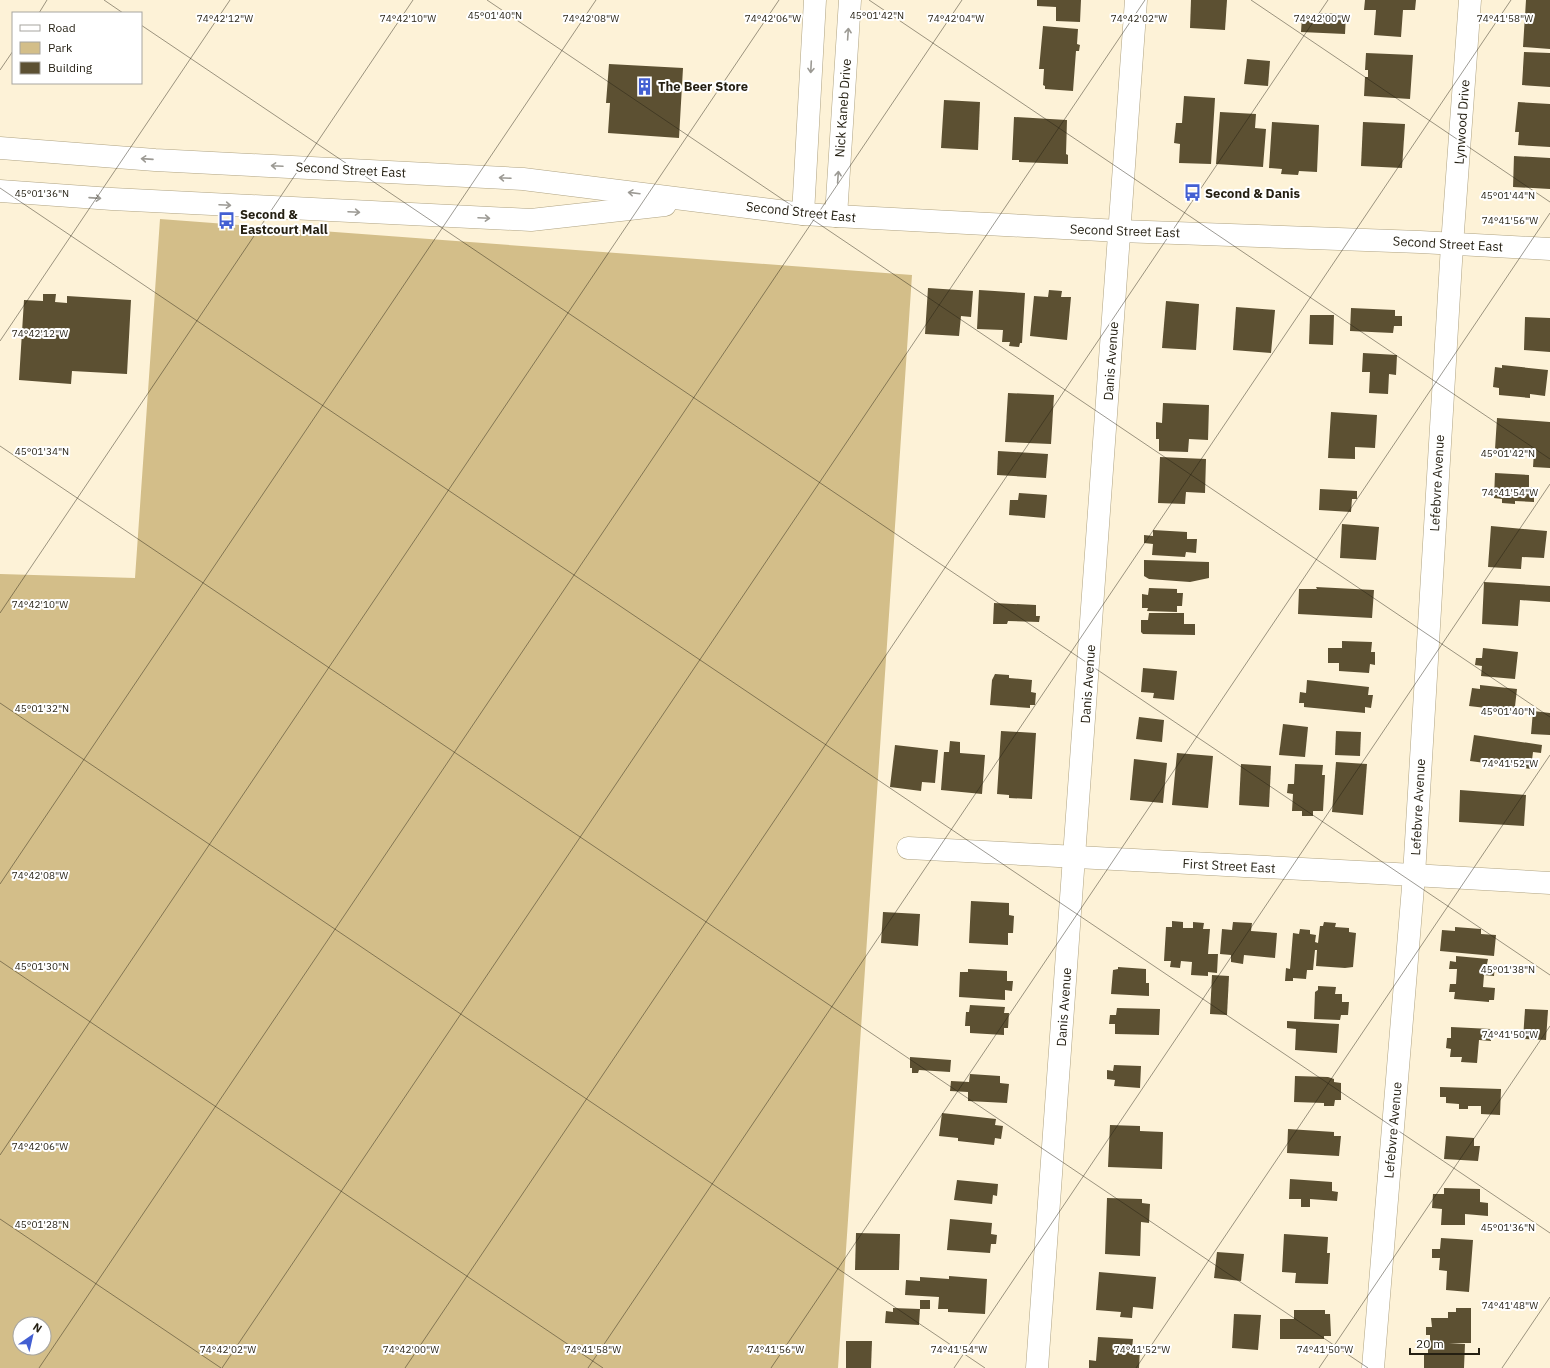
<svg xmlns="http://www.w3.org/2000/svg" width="1550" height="1368" font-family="'IBM Plex Sans',sans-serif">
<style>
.green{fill:#d3be89;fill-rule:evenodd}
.building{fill:#5c5032}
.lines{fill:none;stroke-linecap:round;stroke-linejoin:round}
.minor-casing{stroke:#afa382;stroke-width:23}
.tertiary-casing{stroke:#afa382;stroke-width:23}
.secondary-casing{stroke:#afa382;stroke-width:23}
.minor{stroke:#fff;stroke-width:22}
.tertiary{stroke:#fff;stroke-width:22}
.secondary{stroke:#fff;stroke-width:22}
.oneway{stroke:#9c9a94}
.ticks{fill:none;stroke:#241f12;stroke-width:1;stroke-opacity:0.45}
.labels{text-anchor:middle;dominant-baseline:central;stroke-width:4;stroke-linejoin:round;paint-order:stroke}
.poi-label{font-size:13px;font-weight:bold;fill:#241f12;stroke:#fff;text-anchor:start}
.street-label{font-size:13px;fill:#241f12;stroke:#fff}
.ticks-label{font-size:10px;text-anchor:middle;fill:#241f12;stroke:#fff;stroke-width:4;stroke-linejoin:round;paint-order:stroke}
</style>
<rect width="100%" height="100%" fill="#fdf2d7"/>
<path class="green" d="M160 219 912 275 838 1368H0V574L135 578ZM20 1324H44V1348H20Z"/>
<g class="building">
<polygon points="1037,0 1081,0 1080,22 1056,21 1056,7 1037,6"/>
<polygon points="1191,0 1227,0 1225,30 1190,28"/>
<polygon points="1365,0 1416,0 1415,10 1403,10 1401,37 1374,35 1376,10 1364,10"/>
<polygon points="1526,0 1550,0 1550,49 1523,47"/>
<polygon points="1318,13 1346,14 1345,34 1301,32 1302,17 1318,18"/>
<polygon points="1043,26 1078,29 1077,44 1080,45 1079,51 1076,51 1073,91 1045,89 1045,86 1043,85 1044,69 1039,69"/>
<polygon points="1524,52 1550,53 1550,87 1522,85"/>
<polygon points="1366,53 1413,55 1410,99 1364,96 1365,77 1368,77 1368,70 1365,70"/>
<polygon points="1247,59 1270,61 1268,86 1244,84"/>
<polygon points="609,64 683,68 679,138 608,133 610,103 606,103"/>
<polygon points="1184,96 1215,98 1211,164 1179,163 1180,144 1174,143 1176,123 1182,123"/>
<polygon points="944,100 980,102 978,150 941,148"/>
<polygon points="1518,102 1550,104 1550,147 1518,145 1519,132 1515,132"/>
<polygon points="1220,112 1256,114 1255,128 1266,129 1263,167 1216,164"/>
<polygon points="1014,117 1067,120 1066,154 1068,155 1068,164 1019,162 1019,160 1012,160"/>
<polygon points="1272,122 1319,125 1317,172 1299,171 1298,175 1281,174 1282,169 1269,168"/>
<polygon points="1363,122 1405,124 1402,168 1361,166"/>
<polygon points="1514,156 1550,158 1550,189 1513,187"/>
<polygon points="928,288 973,291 971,317 961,316 959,336 925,334"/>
<polygon points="979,290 1025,293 1022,343 1020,343 1019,347 1009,346 1010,342 1002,342 1003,330 977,329"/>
<polygon points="1049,290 1062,291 1061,297 1071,297 1067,340 1030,336 1034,296 1048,297"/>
<polygon points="43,294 56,294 55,302 67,303 67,296 131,300 127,374 72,371 71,384 19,380 24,300 43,301"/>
<polygon points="1166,301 1199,304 1196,350 1162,348"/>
<polygon points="1236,307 1275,310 1271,353 1233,350"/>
<polygon points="1351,308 1395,310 1395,316 1402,316 1402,326 1394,326 1393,333 1350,331"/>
<polygon points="1310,315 1334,315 1333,345 1309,344"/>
<polygon points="1525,317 1550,318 1550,352 1524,350"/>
<polygon points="1363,353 1397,355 1396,375 1389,374 1388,394 1369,393 1370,372 1362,372"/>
<polygon points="1502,365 1548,370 1545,396 1530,394 1530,398 1499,395 1499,388 1493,387 1495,367 1502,368"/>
<polygon points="1008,393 1054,395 1051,444 1005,442"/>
<polygon points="1163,403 1209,405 1208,440 1189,439 1188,452 1159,451 1159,439 1156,439 1156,422 1162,423"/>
<polygon points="1331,412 1377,415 1375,448 1355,447 1355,459 1328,458"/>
<polygon points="1497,418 1550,422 1550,468 1533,467 1534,452 1495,449"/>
<polygon points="998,451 1048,454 1046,478 997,475"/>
<polygon points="1160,457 1206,459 1205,493 1186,492 1185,504 1158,503"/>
<polygon points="1495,473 1529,475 1529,487 1534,488 1534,502 1515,501 1515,504 1502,503 1502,499 1494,498"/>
<polygon points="1320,489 1357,491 1357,499 1352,499 1351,512 1319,510"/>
<polygon points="1019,493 1047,495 1045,518 1009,515 1010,500 1018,500"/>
<polygon points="1342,524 1379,527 1376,560 1340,558"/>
<polygon points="1491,526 1547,531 1544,558 1522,557 1521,569 1488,567"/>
<polygon points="1153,530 1187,532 1187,539 1197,539 1196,553 1186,552 1185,557 1152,555 1153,544 1144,543 1144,535 1153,536"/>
<polygon points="1144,560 1209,562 1209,578 1190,582 1149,579 1144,576"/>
<polygon points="1484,582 1550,586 1550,602 1520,600 1518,626 1482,624"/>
<polygon points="1316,587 1374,590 1372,618 1298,614 1299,589 1317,589"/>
<polygon points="1149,588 1177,589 1177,593 1183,593 1182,606 1177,606 1177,612 1147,611 1148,608 1142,608 1142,594 1148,595"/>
<polygon points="994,603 1036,605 1036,616 1040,616 1039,622 1008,621 1007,624 993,624"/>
<polygon points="1149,613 1184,613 1184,624 1195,624 1195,635 1143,634 1141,632 1141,620 1148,620"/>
<polygon points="1342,641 1372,642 1371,652 1375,652 1375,665 1370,664 1369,673 1339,671 1339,663 1328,663 1328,648 1342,648"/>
<polygon points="1483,648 1518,652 1515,679 1481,676 1482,666 1475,665 1476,658 1482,658"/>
<polygon points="1143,668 1177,671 1174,700 1153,698 1154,693 1141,692"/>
<polygon points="995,674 1009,675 1009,678 1032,680 1031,692 1036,693 1035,705 1030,705 1030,708 990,705 992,680"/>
<polygon points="1307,680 1369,687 1368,695 1373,695 1371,708 1365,707 1365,713 1304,707 1304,703 1299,703 1300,692 1306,693"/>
<polygon points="1480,685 1517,689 1514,715 1486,711 1486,708 1469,706 1472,688 1480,689"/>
<polygon points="1533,711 1550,713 1550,735 1531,734"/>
<polygon points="1139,717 1164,720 1162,742 1136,739"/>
<polygon points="1283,724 1308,727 1305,757 1279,755"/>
<polygon points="1001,731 1036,733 1032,799 1009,798 1009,795 997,794"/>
<polygon points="1336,731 1361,732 1360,756 1335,755"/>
<polygon points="1474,735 1542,745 1541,753 1533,752 1531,769 1470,761"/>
<polygon points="950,741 960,742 960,753 985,755 982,794 941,790 944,752 949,752"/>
<polygon points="895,745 938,750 935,783 922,782 921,791 890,787"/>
<polygon points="1177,753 1213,756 1208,808 1172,805"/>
<polygon points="1134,759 1167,763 1163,803 1130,800"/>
<polygon points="1336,762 1367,764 1363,815 1332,812"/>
<polygon points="1241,764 1271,766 1269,807 1239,805"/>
<polygon points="1295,764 1323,765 1322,775 1325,775 1323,811 1313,811 1313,816 1302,816 1302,811 1292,811 1293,794 1287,793 1288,784 1294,784"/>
<polygon points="1460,790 1526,795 1524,826 1459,822"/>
<polygon points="971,901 1009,903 1009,915 1014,916 1013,933 1008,933 1008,945 969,943"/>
<polygon points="883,912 920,914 918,946 881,943"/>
<polygon points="1172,921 1183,922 1183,928 1193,928 1193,922 1204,923 1203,929 1210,929 1208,954 1218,954 1217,973 1208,972 1208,976 1191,975 1192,962 1181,961 1180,968 1170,967 1171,961 1164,961 1166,927 1172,927"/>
<polygon points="1233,922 1252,923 1251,931 1277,933 1275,958 1244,955 1243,964 1231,962 1231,955 1220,954 1222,929 1232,930"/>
<polygon points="1324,922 1336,923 1335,927 1349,928 1349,932 1356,933 1353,967 1345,968 1316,966 1317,950 1315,950 1313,970 1307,970 1306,979 1293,978 1293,981 1285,981 1286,968 1290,969 1293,933 1299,934 1300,929 1310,930 1310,934 1316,935 1315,942 1318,943 1320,926 1323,926"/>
<polygon points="1455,927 1481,929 1481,934 1496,935 1494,956 1440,951 1442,930 1455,931"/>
<polygon points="1456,956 1488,959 1487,964 1495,965 1494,976 1484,975 1483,987 1495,988 1494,1000 1489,1000 1489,1002 1454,999 1455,992 1449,992 1450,984 1456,984 1457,969 1449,969 1450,961 1456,962"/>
<polygon points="1118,967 1146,969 1146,983 1149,983 1149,996 1111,994 1113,970 1118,969"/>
<polygon points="968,969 1007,971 1007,981 1013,981 1012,991 1005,990 1005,1000 959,997 960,972 968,972"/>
<polygon points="1212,975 1229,976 1227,1015 1210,1014"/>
<polygon points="1318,986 1336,987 1335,994 1342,994 1342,1002 1349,1002 1348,1015 1341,1015 1340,1020 1314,1019 1315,992 1318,990"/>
<polygon points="970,1005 1005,1007 1004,1013 1009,1013 1008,1028 1004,1028 1004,1035 970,1033 970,1026 965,1026 966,1012 969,1012"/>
<polygon points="1117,1008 1160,1009 1159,1035 1115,1034 1115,1024 1109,1024 1110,1015 1116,1015"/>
<polygon points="1525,1009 1548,1010 1546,1040 1523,1039"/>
<polygon points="1287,1021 1339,1024 1337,1053 1295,1050 1296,1029 1287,1028"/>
<polygon points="1451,1027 1491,1029 1491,1041 1479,1040 1477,1063 1461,1062 1462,1057 1450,1057 1451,1049 1446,1048 1447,1038 1451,1038"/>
<polygon points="910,1057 951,1060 950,1072 919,1070 918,1073 912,1073 912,1068 910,1068"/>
<polygon points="1114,1065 1141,1066 1140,1088 1114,1086 1115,1080 1107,1079 1107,1070 1113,1071"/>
<polygon points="970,1074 1000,1076 1000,1083 1009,1084 1007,1103 968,1101 968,1092 950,1091 951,1081 969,1082"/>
<polygon points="1295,1076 1328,1077 1334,1079 1334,1082 1341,1083 1341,1100 1335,1100 1334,1106 1324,1106 1324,1103 1294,1102"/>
<polygon points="1440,1087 1501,1089 1500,1115 1481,1114 1481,1106 1468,1106 1468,1109 1459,1109 1459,1104 1446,1103 1446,1097 1440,1097"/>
<polygon points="942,1113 996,1119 995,1125 1003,1126 1001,1139 995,1138 994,1145 958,1141 958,1138 939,1136"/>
<polygon points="1110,1125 1140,1126 1140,1131 1163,1132 1162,1169 1108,1167"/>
<polygon points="1288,1129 1334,1132 1334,1136 1341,1136 1339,1156 1287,1153"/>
<polygon points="1446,1136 1474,1138 1474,1146 1480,1146 1478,1161 1444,1159"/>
<polygon points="1290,1179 1332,1182 1332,1191 1338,1192 1337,1201 1310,1199 1310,1207 1301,1207 1301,1199 1289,1199"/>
<polygon points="957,1180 998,1184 997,1196 993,1195 992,1204 954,1200"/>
<polygon points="1444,1188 1480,1189 1480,1202 1488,1203 1488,1216 1465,1214 1465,1225 1441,1225 1442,1209 1432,1208 1433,1194 1444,1194"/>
<polygon points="1107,1198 1142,1199 1142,1203 1150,1204 1149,1223 1141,1222 1140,1256 1105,1254"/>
<polygon points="950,1219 992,1223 991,1234 997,1235 996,1244 991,1244 990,1253 947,1250"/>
<polygon points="856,1233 900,1234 899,1270 855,1270"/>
<polygon points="1284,1234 1328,1237 1327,1253 1330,1253 1328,1284 1295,1283 1296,1273 1282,1272"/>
<polygon points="1441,1238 1473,1240 1469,1292 1446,1290 1447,1271 1439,1270 1440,1258 1432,1258 1432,1249 1440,1249"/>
<polygon points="1217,1252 1244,1254 1241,1281 1214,1278"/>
<polygon points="1099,1272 1156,1277 1153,1309 1133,1307 1132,1318 1120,1317 1121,1312 1096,1310"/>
<polygon points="949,1276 987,1279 985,1314 948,1312 948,1309 938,1309 939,1297 905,1295 906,1280 920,1281 920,1277 949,1279"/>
<rect x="920" y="1300" width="10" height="9"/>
<polygon points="893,1308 920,1309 919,1325 885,1323 886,1311 893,1312"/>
<polygon points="1456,1308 1471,1308 1471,1343 1449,1343 1465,1344 1464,1368 1424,1368 1424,1353 1428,1353 1428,1344 1430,1344 1430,1335 1426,1335 1426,1327 1432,1327 1431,1318 1448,1318 1448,1312 1456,1312"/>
<polygon points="1294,1310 1325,1310 1325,1314 1330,1314 1331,1336 1324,1336 1324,1339 1280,1339 1280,1319 1294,1319"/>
<polygon points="1234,1314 1261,1315 1258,1350 1232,1348"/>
<polygon points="1098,1337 1133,1339 1132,1349 1140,1349 1139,1368 1089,1368 1089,1360 1096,1361"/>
<polygon points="846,1341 872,1341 871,1368 846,1368"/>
</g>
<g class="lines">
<defs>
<g id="minor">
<polyline points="1452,245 1470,0"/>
<polyline points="908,848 1378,873 1550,883"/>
<polyline points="1037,1368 1136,0"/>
</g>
<g id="tertiary">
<polyline points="803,214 815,0"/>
<polyline points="836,216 850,0"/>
<polyline points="1373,1368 1414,875 1452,245"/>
</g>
<g id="secondary">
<polyline points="0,148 155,160 523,179 803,214 836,216 1120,231 1420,242 1550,249"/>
<polyline points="0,191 112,199 531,220 665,205"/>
</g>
</defs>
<use href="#minor" class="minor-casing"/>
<use href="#tertiary" class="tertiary-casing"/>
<use href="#secondary" class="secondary-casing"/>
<use href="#minor" class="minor"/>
<use href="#tertiary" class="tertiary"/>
<use href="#secondary" class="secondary"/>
</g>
<defs><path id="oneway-shaft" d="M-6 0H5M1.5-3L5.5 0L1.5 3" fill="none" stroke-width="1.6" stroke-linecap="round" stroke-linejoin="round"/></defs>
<g class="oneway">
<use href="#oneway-shaft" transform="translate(848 34) rotate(-86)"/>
<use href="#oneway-shaft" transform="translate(811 67) rotate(93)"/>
<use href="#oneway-shaft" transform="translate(147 159) rotate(-176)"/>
<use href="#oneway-shaft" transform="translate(277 166) rotate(-177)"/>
<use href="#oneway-shaft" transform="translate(838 177) rotate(-86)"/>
<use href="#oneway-shaft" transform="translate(505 178) rotate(-177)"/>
<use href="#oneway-shaft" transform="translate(634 193) rotate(-173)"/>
<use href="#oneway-shaft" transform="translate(95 198) rotate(4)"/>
<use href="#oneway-shaft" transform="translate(225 205) rotate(3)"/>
<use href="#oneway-shaft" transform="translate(354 212) rotate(3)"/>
<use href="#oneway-shaft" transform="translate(484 218) rotate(3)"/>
</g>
<path class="ticks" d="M104 0 123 13M487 0 1550 717M869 0 1550 459M1251 0 1550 202M39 13 47 0M141 25 1550 975M0 70 13 51M0 188 1550 1233M0 341 230 0M0 446 1368 1368M0 613 413 0M0 703 985 1368M0 884 596 0M0 961 603 1368M0 1155 779 0M0 1219 221 1368M39 1368 962 0M222 1368 1145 0M405 1368 1328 0M588 1368 1511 0M771 1368 1550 213M954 1368 1550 484M1136 1368 1550 755M1319 1368 1550 1026M1502 1368 1550 1297"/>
<defs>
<symbol id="building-bare" viewBox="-9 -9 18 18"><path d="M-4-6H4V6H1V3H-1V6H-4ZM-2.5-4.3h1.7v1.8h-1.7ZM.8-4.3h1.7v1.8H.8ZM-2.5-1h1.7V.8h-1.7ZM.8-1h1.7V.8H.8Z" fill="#435fd2" stroke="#fff" stroke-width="2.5" paint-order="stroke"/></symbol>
<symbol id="bus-bare" viewBox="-9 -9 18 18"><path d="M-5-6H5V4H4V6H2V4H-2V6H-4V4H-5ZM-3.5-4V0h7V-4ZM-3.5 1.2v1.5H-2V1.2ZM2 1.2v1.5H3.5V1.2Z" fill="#435fd2" stroke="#fff" stroke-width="2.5" paint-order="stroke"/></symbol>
</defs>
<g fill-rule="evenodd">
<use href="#building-bare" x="632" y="74" width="25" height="25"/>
<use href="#bus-bare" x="1180" y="180" width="25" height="25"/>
<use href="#bus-bare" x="214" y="208" width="25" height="25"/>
</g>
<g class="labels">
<g class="poi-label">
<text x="658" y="86">The Beer Store</text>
<text x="1205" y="193">Second &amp; Danis</text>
<text x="240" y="214">Second &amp;<tspan x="240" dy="15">Eastcourt Mall</tspan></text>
</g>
<g class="street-label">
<text transform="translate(843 108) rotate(-86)">Nick Kaneb Drive</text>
<text transform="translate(1462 122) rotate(-86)">Lynwood Drive</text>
<text transform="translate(351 170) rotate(3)">Second Street East</text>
<text transform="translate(801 212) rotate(6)">Second Street East</text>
<text transform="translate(1125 231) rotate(2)">Second Street East</text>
<text transform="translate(1448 244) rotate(3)">Second Street East</text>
<text transform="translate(1111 361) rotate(-86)">Danis Avenue</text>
<text transform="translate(1437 483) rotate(-87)">Lefebvre Avenue</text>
<text transform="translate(1088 684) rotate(-86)">Danis Avenue</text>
<text transform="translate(1418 807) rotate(-87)">Lefebvre Avenue</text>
<text transform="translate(1229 866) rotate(3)">First Street East</text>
<text transform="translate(1064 1007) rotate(-86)">Danis Avenue</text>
<text transform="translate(1393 1130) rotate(-85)">Lefebvre Avenue</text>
</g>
</g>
<g class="ticks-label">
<text x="495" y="19">45°01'40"N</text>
<text x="877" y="19">45°01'42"N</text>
<text x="408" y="22">74°42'10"W</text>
<text x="773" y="22">74°42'06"W</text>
<text x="956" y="22">74°42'04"W</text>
<text x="1139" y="22">74°42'02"W</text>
<text x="1322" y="22">74°42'00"W</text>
<text x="1505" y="22">74°41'58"W</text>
<text x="225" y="22">74°42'12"W</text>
<text x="591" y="22">74°42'08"W</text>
<text x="42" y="197">45°01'36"N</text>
<text x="1508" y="199">45°01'44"N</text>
<text x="1510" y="224">74°41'56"W</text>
<text x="40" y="337">74°42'12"W</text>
<text x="42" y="455">45°01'34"N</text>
<text x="1508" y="457">45°01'42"N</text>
<text x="1510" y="496">74°41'54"W</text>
<text x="40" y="608">74°42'10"W</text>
<text x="42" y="712">45°01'32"N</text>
<text x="1508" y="715">45°01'40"N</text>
<text x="1510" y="767">74°41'52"W</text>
<text x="40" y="879">74°42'08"W</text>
<text x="42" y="970">45°01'30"N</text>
<text x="1508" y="973">45°01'38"N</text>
<text x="1510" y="1038">74°41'50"W</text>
<text x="40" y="1150">74°42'06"W</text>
<text x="42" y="1228">45°01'28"N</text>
<text x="1508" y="1231">45°01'36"N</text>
<text x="1510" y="1309">74°41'48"W</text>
<text x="228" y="1353">74°42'02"W</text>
<text x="411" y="1353">74°42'00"W</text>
<text x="593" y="1353">74°41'58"W</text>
<text x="776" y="1353">74°41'56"W</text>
<text x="959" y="1353">74°41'54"W</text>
<text x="1142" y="1353">74°41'52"W</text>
<text x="1325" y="1353">74°41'50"W</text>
</g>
<rect x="12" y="12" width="130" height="72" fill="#ffffff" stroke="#a7a5a0"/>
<rect x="20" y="25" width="20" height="6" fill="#ffffff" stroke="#a7a5a0"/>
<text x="48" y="32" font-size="12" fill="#241f12">Road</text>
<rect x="20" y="42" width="20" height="12" fill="#d3be89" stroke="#a7a5a0"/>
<text x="48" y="52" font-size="12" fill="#241f12">Park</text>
<rect x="20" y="62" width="20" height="12" fill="#5c5032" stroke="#a7a5a0"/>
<text x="48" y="72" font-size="12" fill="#241f12">Building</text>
<g transform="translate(32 1336) rotate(34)"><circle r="19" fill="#ffffff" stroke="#a7a5a0"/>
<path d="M0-3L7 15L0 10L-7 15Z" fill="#435fd2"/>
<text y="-6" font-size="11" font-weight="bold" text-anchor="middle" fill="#241f12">N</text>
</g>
<path d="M1410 1348v6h69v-6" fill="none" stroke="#241f12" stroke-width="2"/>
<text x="1416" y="1348" font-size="12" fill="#241f12" stroke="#ffffff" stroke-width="3" paint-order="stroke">20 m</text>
</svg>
